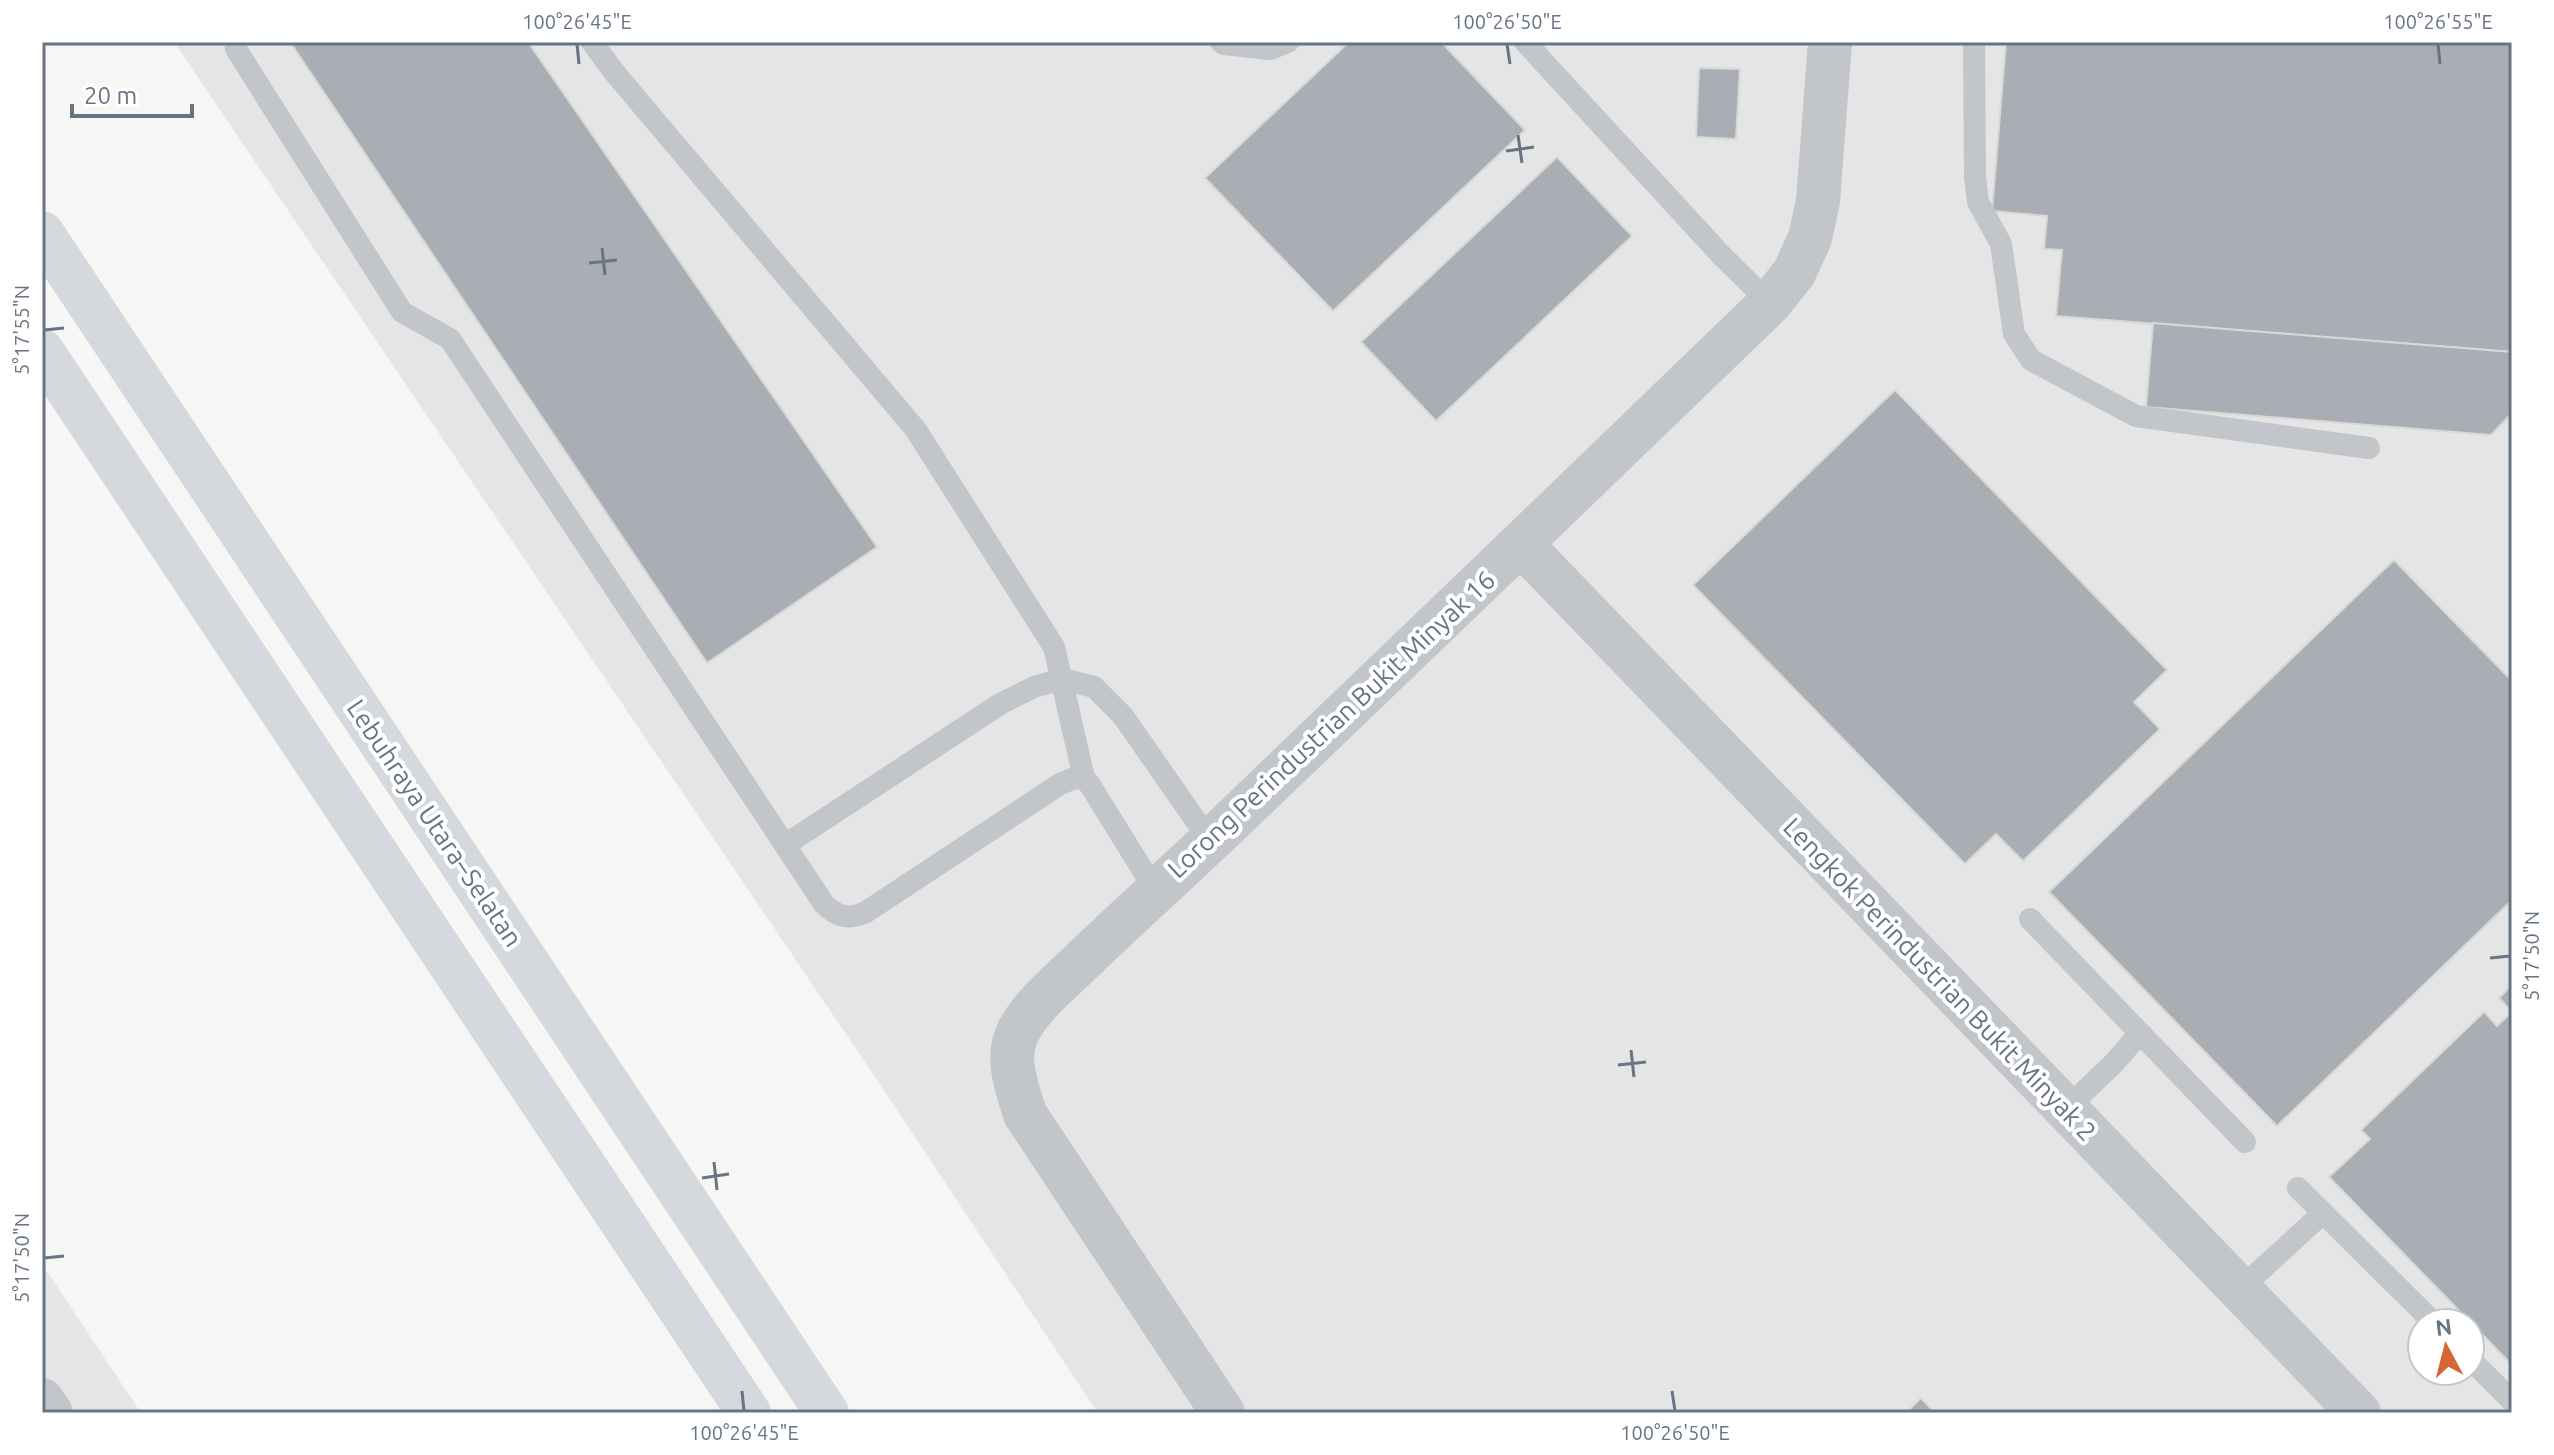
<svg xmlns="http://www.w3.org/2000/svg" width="2554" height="1455" font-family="Ubuntu,sans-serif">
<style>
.built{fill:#e4e5e4;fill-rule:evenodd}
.building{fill:#a8aeb4;stroke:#d8d8d6;stroke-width:2}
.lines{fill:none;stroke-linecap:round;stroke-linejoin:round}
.service{stroke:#c2c5c9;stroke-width:22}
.minor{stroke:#c2c5c9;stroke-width:44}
.motorway{stroke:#d5d8dc;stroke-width:44}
.ticks{fill:none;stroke:#687482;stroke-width:3}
.labels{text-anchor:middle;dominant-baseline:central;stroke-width:8;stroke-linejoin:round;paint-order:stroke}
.street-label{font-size:26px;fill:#687482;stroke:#fff}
.neatline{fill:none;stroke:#687482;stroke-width:3}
.ticks-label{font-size:20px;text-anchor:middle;fill:#687482}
</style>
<rect width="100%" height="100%" fill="#f6f6f4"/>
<g class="built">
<path d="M174 42H2512V1413H1098L873 1074ZM2422 1323H2470V1371H2422Z"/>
<polygon points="42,1264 141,1413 42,1413"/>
</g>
<g class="building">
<polygon points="290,42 528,42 877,547 707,663"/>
<polygon points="1349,42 1441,42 1525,130 1333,311 1205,178"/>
<polygon points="2006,42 2512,42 2512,352 2056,316 2062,250 2044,249 2047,216 1992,211"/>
<polygon points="1699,68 1740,69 1736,139 1696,137"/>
<polygon points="1557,157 1632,236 1436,421 1361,342"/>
<polygon points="2153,323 2512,352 2512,413 2491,435 2146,407"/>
<polygon points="1895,390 2167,670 2134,702 2160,729 2023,861 1996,834 1965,864 1693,585"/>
<polygon points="2394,560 2512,681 2512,900 2277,1126 2049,892"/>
<polygon points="2512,985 2512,1012 2499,998"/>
<polygon points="2484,1012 2497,1026 2512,1012 2512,1365 2329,1177 2370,1139 2361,1130"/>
<polygon points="1921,1398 1935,1413 1906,1413"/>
</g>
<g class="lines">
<g class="service">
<path d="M235 42 236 49 402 312 450 339 824 904C837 917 849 920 866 912L1060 784 1072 779 1084 778 1090 785 1155 890"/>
<polyline points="592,42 614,72 916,430 1054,647 1084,778"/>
<polyline points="1221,42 1224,44 1270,49 1288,42"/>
<polyline points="1525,42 1723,257 1770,303"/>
<polyline points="1974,42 1975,177 1978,202 2001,244 2014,334 2031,360 2136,416 2369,448"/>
<polyline points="785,845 1000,704 1034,687 1062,679 1094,687 1123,716 1210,841"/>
<polyline points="2030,919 2245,1142"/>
<polyline points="2066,1109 2114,1063 2140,1033"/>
<polyline points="2298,1188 2434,1323"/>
<polyline points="2239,1290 2323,1213"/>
<polyline points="2470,1359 2512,1401"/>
</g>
<g class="minor">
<polyline points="1521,544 2359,1413"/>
<polyline points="42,1400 51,1413"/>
<path d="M1223 1413 1025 1114C1017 1088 1005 1058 1018 1032 1033 1003 1060 983 1083 960 1128 917 1174 875 1220 832 1404 656 1587 480 1770 303L1794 273 1810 238 1818 201 1830 42"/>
</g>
<g class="motorway">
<polyline points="42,233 827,1413"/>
<polyline points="42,351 749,1413"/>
</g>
</g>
<path class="ticks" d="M577 44 579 64M1507 44 1510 64M2438 44 2440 64M1518 135 1522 163M1506 151 1534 147M602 248 605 275M589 263 617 260M44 330 64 328M2490 958 2510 956M1631 1050 1634 1077M1618 1065 1646 1062M714 1162 717 1190M702 1178 729 1174M44 1258 64 1256M742 1391 744 1411M1672 1391 1675 1411"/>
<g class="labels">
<g class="street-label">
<text transform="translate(1331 724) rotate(-43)">Lorong Perindustrian Bukit Minyak 16</text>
<text transform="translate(435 823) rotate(56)">Lebuhraya Utara–Selatan</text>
<text transform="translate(1940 979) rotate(46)">Lengkok Perindustrian Bukit Minyak 2</text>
</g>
</g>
<rect width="2554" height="1455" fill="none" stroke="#ffffff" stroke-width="88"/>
<g transform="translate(2446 1347) rotate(353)"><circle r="38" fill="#ffffff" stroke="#c3c7cd" stroke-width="2"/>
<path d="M0-6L14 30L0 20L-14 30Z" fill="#d56635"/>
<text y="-12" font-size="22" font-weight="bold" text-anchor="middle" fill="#687482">N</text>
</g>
<path d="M72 104v12h120v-12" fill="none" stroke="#687482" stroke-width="4"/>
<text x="84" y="104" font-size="24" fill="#687482" stroke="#ffffff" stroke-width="6" paint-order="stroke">20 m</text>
<rect x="44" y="44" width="2466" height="1367" class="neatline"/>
<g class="ticks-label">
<text x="577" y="29">100°26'45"E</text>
<text x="1507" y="29">100°26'50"E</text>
<text x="2438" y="29">100°26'55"E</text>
<text transform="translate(22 330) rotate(-90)" y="7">5°17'55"N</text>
<text transform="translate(2532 956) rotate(-90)" y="7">5°17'50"N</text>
<text transform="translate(22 1258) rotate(-90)" y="7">5°17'50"N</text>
<text x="744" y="1440">100°26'45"E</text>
<text x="1675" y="1440">100°26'50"E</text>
</g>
</svg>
